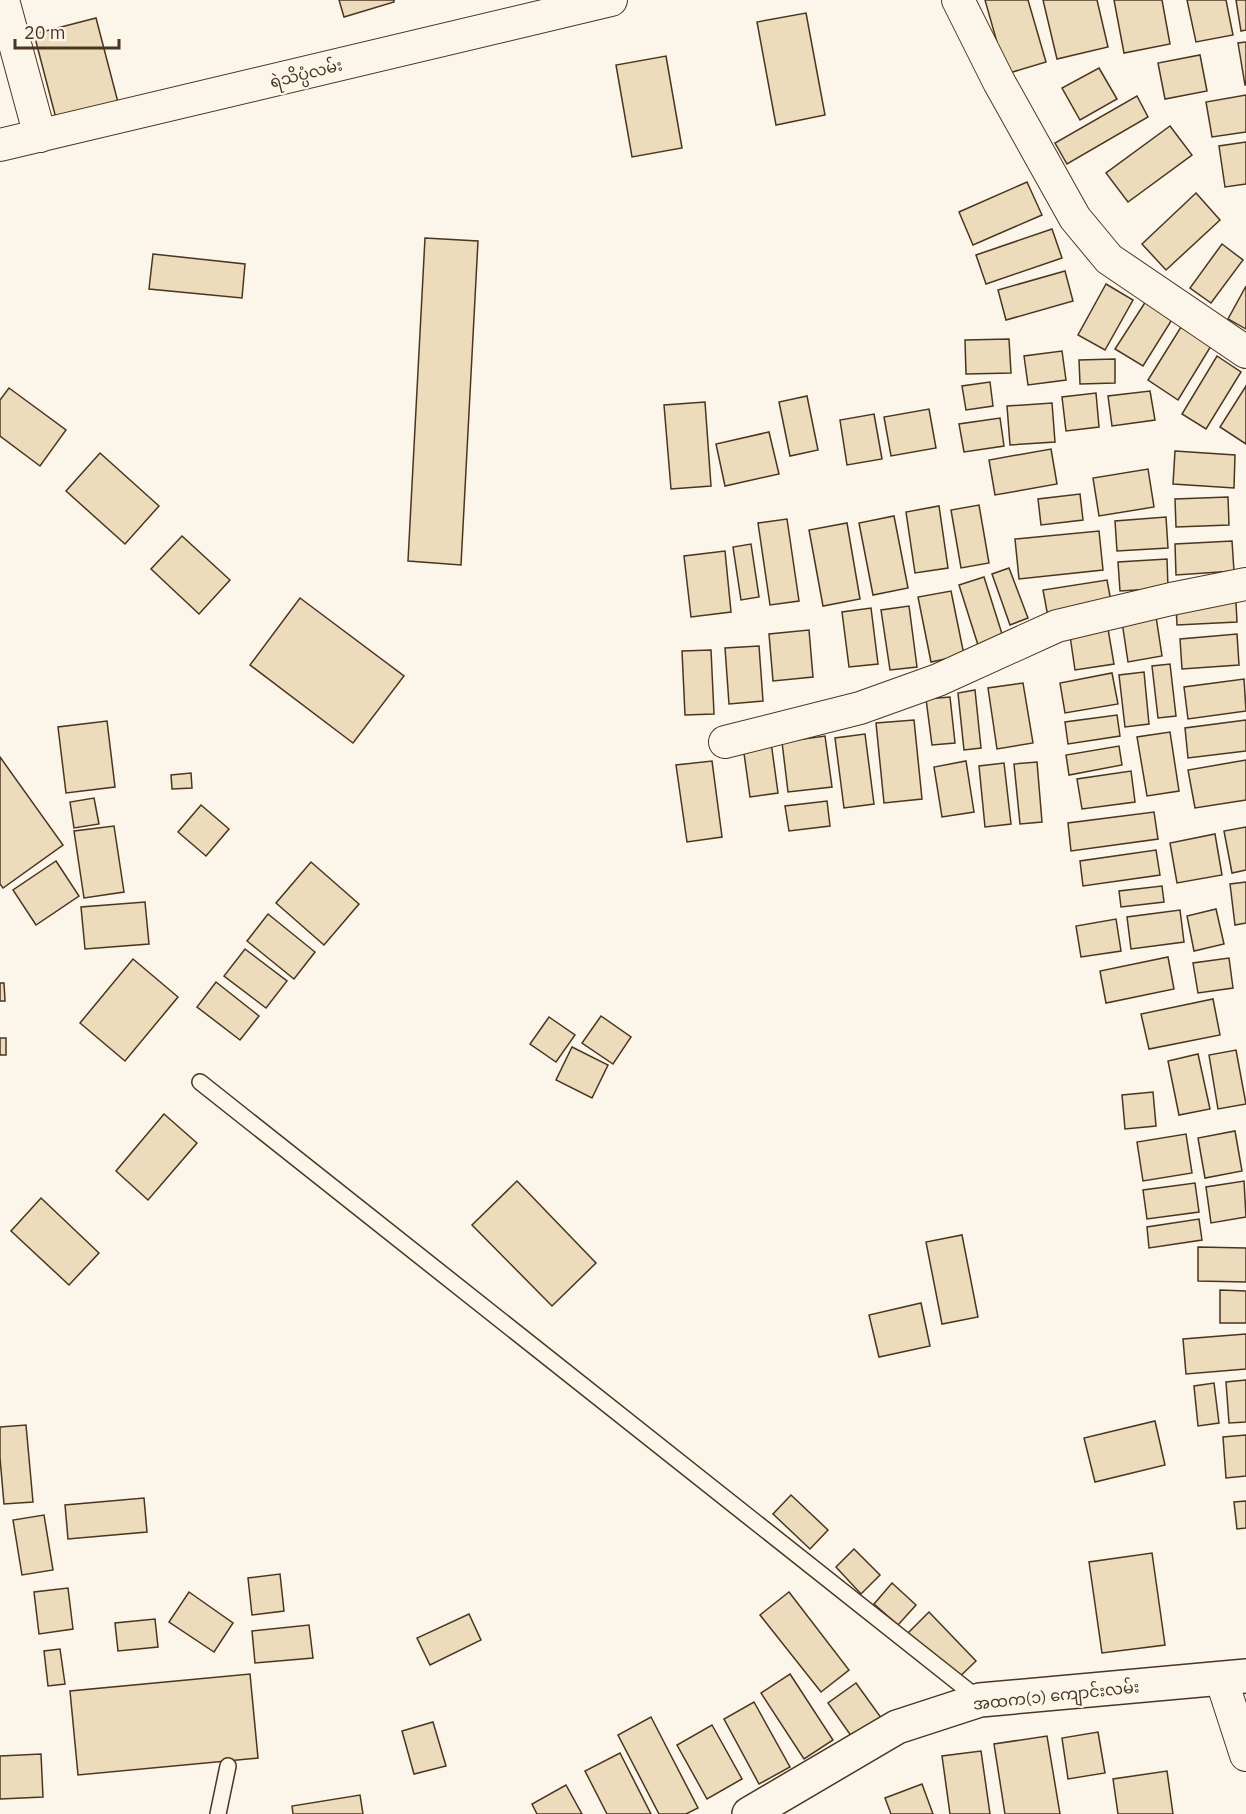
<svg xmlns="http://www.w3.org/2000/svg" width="1246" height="1814" font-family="'IBM Plex Sans','Noto Sans Myanmar',sans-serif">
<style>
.building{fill:#ecdcbc;stroke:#4a3520;stroke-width:1.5}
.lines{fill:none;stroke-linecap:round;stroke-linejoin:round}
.service-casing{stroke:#4a3520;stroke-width:18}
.minor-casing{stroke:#4a3520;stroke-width:34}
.secondary-casing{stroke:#4a3520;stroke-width:36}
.service{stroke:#fbf6e9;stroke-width:15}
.minor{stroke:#fbf6e9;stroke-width:32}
.secondary{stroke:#fbf6e9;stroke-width:33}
.labels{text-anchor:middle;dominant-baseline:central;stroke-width:4.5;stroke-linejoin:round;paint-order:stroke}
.street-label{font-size:16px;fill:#4a3520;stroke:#fbf6e9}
</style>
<rect width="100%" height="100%" fill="#fbf6e9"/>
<g class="building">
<polygon points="339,0 394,0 394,2 344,17"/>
<polygon points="985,0 1028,0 1046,62 1006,74"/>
<polygon points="1043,0 1097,0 1108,47 1057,59"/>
<polygon points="1114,0 1162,0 1170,44 1124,53"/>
<polygon points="1187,0 1226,0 1233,35 1196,42"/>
<polygon points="1236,0 1246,0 1246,30 1241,31"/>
<polygon points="806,13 825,115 776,125 757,22"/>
<polygon points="96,18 120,110 58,126 34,34"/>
<polygon points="1246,42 1246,85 1245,85 1238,43"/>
<polygon points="1200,55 1207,91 1165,99 1158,63"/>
<polygon points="666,56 682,148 632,157 616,65"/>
<polygon points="1099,68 1117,99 1080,120 1062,88"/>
<polygon points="1246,95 1246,132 1212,137 1206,102"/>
<polygon points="1137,96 1148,117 1067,164 1055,143"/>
<polygon points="1170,126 1192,155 1128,202 1106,173"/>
<polygon points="1246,142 1246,184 1225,187 1219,146"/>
<polygon points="1027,182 1042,215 973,245 959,212"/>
<polygon points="1196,193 1220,220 1166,270 1142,244"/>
<polygon points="1052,229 1062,258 986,284 976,255"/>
<polygon points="425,238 478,241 461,565 408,561"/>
<polygon points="1222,244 1243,260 1211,303 1190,288"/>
<polygon points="153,254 245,264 242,298 149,289"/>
<polygon points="1065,271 1073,301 1006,320 998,290"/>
<polygon points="1106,284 1133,300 1105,350 1078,335"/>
<polygon points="1246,286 1246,329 1228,319"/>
<polygon points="1146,301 1173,318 1143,366 1115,349"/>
<polygon points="1181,327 1211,346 1178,400 1148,380"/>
<polygon points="1009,339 1011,373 966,374 965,340"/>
<polygon points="1062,351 1066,380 1028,385 1024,356"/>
<polygon points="1217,356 1241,372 1206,429 1182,414"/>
<polygon points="1115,359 1115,383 1080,384 1079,360"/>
<polygon points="990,382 993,406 966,410 962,386"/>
<polygon points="1246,386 1246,444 1220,427"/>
<polygon points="9,388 66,430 40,466 0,436 0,400"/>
<polygon points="1150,391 1155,420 1112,426 1108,396"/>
<polygon points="1096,393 1099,427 1066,431 1062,397"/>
<polygon points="807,396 818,450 790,456 779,402"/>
<polygon points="705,402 711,486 671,489 664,405"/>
<polygon points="1052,403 1055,442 1010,445 1007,406"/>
<polygon points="929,409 936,448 891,456 884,417"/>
<polygon points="874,414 882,459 847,465 840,420"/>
<polygon points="1000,418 1004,446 964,452 959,424"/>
<polygon points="769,432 779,474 725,486 716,444"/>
<polygon points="1051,449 1057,484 995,495 989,460"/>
<polygon points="1175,451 1235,455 1234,488 1173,484"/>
<polygon points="100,453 159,506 125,544 66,491"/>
<polygon points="1148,469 1154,507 1099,516 1093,478"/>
<polygon points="1080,494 1083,520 1041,525 1038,499"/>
<polygon points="1228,497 1229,525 1176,527 1175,499"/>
<polygon points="979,505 989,563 961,568 951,510"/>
<polygon points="939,506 948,568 915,573 906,512"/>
<polygon points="894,516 908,588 873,595 859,523"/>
<polygon points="1166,517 1168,548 1117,551 1115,521"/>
<polygon points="787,519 799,601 770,605 758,523"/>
<polygon points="847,523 860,599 823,606 809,530"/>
<polygon points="1099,531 1103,570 1019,579 1015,539"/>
<polygon points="182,536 230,580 199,614 151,569"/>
<polygon points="1232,541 1234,571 1176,575 1175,544"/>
<polygon points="751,544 759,597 741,600 733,547"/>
<polygon points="725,551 731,612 691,617 684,556"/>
<polygon points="1167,559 1168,588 1120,591 1118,562"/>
<polygon points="1009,568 1028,618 1010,625 992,574"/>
<polygon points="984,577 1003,637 978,645 959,585"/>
<polygon points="1107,580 1112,607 1048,617 1043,590"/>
<polygon points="1235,583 1237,622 1177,625 1175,585"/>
<polygon points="951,591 964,655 931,662 918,597"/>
<polygon points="300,598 404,676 353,743 250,665"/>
<polygon points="909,606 917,667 890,670 881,610"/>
<polygon points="871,608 878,664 849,667 842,612"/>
<polygon points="1155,610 1162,656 1128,662 1121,615"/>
<polygon points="1107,623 1114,664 1075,670 1069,629"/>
<polygon points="809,630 813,677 773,681 769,634"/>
<polygon points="1237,634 1239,665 1182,669 1180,639"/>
<polygon points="759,646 763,701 729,704 725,648"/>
<polygon points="711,650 714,714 685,715 682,651"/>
<polygon points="1170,664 1176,716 1158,718 1152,666"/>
<polygon points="1144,672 1149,724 1125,727 1119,675"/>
<polygon points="1112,673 1118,704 1065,713 1060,683"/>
<polygon points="1244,679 1246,711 1188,719 1184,687"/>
<polygon points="1023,683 1033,743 997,749 988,688"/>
<polygon points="975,690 981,748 964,750 958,693"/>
<polygon points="950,697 955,743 932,745 926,699"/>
<polygon points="1117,715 1120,736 1068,744 1065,722"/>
<polygon points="914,720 922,799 884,803 876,723"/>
<polygon points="1246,720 1246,751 1188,758 1185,728"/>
<polygon points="107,721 115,787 66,793 58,727"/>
<polygon points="1170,732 1179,791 1147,796 1137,737"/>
<polygon points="865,734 874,804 844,808 835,738"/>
<polygon points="825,736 832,787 788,792 782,742"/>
<polygon points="771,742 778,793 750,797 743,746"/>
<polygon points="1119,746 1122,765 1069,775 1066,755"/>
<polygon points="0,757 63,845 3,888 0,884"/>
<polygon points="1246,760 1246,800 1195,808 1188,770"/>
<polygon points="712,761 722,837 687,842 676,765"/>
<polygon points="966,761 974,812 942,817 934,767"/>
<polygon points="1037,762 1042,822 1020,824 1014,764"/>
<polygon points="1004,763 1011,824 985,827 979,766"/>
<polygon points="1131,771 1135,802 1082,809 1077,779"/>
<polygon points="191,773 192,788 172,789 171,775"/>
<polygon points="94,798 99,824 74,828 70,802"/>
<polygon points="827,801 830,826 789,831 785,806"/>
<polygon points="201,805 229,829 206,856 178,832"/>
<polygon points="1154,812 1158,839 1071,851 1068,823"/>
<polygon points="114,826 124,892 84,898 74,831"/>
<polygon points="1246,827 1246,870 1232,873 1224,831"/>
<polygon points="1215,834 1222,875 1177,883 1170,843"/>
<polygon points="1156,850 1160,875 1083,886 1080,861"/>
<polygon points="56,861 79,896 36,925 13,890"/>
<polygon points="311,862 359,904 324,945 276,903"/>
<polygon points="1246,882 1246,923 1235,925 1230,884"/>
<polygon points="1162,886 1164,902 1121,907 1119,891"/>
<polygon points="145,902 149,944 85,949 81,907"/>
<polygon points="1216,909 1224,944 1194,951 1187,916"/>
<polygon points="1180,910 1184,942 1131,949 1127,917"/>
<polygon points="268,914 315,952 294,979 247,941"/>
<polygon points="1116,919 1121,951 1081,957 1076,926"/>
<polygon points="245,949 287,981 266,1008 224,976"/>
<polygon points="1168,957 1174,989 1106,1003 1100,971"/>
<polygon points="1229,958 1233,988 1198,993 1193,963"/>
<polygon points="133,959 178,997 125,1061 80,1023"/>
<polygon points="216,982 259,1016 240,1040 197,1007"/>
<polygon points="0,983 4,983 5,1001 0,1001"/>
<polygon points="1213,999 1220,1035 1149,1049 1141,1014"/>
<polygon points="601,1016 631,1037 613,1064 582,1043"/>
<polygon points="549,1017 575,1035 556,1062 530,1044"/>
<rect x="0" y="1038" width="6" height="17"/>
<polygon points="572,1047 608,1065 592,1098 556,1080"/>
<polygon points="1236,1050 1246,1104 1218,1109 1209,1055"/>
<polygon points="1198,1054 1210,1109 1179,1115 1168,1061"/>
<polygon points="1153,1092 1156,1126 1125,1129 1122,1095"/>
<polygon points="164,1114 197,1143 148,1200 116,1171"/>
<polygon points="1235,1131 1242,1171 1205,1178 1198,1138"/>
<polygon points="1186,1134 1192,1173 1143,1181 1137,1142"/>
<polygon points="517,1181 596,1263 552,1306 472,1225"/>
<polygon points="1244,1181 1246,1217 1211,1223 1206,1187"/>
<polygon points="1195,1183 1199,1212 1147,1219 1143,1190"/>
<polygon points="41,1198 99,1253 69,1285 11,1231"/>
<polygon points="1199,1219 1202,1240 1149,1248 1147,1227"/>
<polygon points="962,1235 978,1317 942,1324 926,1242"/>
<polygon points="1198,1247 1246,1248 1246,1282 1198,1281"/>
<polygon points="1220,1290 1246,1291 1246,1323 1220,1323"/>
<polygon points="921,1303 930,1346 879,1357 869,1315"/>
<polygon points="1246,1334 1246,1369 1186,1374 1183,1339"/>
<polygon points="1246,1380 1246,1422 1229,1423 1226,1382"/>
<polygon points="1214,1383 1219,1423 1198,1426 1194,1386"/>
<polygon points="1155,1421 1165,1465 1095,1482 1084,1438"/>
<polygon points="26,1425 33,1502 4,1504 0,1458 0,1427"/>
<polygon points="1246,1435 1246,1476 1226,1478 1223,1437"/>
<polygon points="791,1495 828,1530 810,1549 773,1514"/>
<polygon points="144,1498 147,1532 68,1539 65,1505"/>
<polygon points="1246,1501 1246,1528 1237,1529 1234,1502"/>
<polygon points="44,1515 53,1570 22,1575 13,1520"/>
<polygon points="854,1549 880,1575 861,1594 836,1567"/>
<polygon points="1152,1553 1165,1645 1102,1653 1089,1562"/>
<polygon points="280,1574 284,1611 252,1615 248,1578"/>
<polygon points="892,1583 916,1605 898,1625 874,1604"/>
<polygon points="68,1588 73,1629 39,1634 34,1592"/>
<polygon points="189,1592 233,1623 214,1652 169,1622"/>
<polygon points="789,1592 849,1670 821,1692 760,1615"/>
<polygon points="929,1612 976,1661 953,1683 907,1634"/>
<polygon points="469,1614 481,1640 430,1665 417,1638"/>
<polygon points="155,1619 158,1647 118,1651 115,1623"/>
<polygon points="309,1625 313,1658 255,1663 252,1631"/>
<polygon points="60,1649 65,1684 48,1686 44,1651"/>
<polygon points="250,1674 258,1758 78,1775 70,1691"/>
<polygon points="790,1674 833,1740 804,1759 761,1693"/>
<polygon points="856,1683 882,1719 854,1740 828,1703"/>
<polygon points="754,1702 790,1767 759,1784 724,1719"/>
<polygon points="651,1717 698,1808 686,1814 659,1814 618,1735"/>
<polygon points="433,1722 446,1766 414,1774 402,1731"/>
<polygon points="712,1725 742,1779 707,1799 677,1745"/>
<polygon points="1098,1732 1105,1773 1068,1779 1062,1738"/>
<polygon points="1047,1736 1060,1814 1005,1814 994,1744"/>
<polygon points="981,1751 990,1814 950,1814 942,1756"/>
<polygon points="620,1753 651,1814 607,1814 585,1771"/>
<polygon points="41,1754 43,1797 0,1799 0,1756"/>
<polygon points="1167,1771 1173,1814 1118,1814 1113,1779"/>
<polygon points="922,1784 933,1814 891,1814 885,1798"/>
<polygon points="566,1785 582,1814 537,1814 532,1804"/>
<polygon points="360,1795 363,1814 293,1814 292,1806"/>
</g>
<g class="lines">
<defs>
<g id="service">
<polyline points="200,1082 980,1700"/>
<polyline points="218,1814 228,1766"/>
</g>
<g id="minor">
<polyline points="3,0 40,136"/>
<polyline points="958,0 999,82 1075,218 1109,259 1246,352"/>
<polyline points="0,145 611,0"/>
<polyline points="725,742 860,708 938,680 1057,626 1171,599 1246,584"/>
<polyline points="1221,1678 1246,1755"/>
</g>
<polyline id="secondary" points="749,1814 897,1727 980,1700 1246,1676"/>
</defs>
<use href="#service" class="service-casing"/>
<use href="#minor" class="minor-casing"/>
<use href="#secondary" class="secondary-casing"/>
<use href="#service" class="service"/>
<use href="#minor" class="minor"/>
<use href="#secondary" class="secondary"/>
</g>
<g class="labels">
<g class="street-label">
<text transform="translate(306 73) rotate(-14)">ရဲသိပ္ပံလမ်း</text>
<text transform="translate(1056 1695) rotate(-6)">အထက(၁) ကျောင်းလမ်း</text>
</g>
</g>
<path d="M15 39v9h104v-9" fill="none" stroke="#4a3520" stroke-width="3"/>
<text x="24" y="39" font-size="18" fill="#4a3520" stroke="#fbf6e9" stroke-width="4.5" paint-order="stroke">20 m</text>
</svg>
